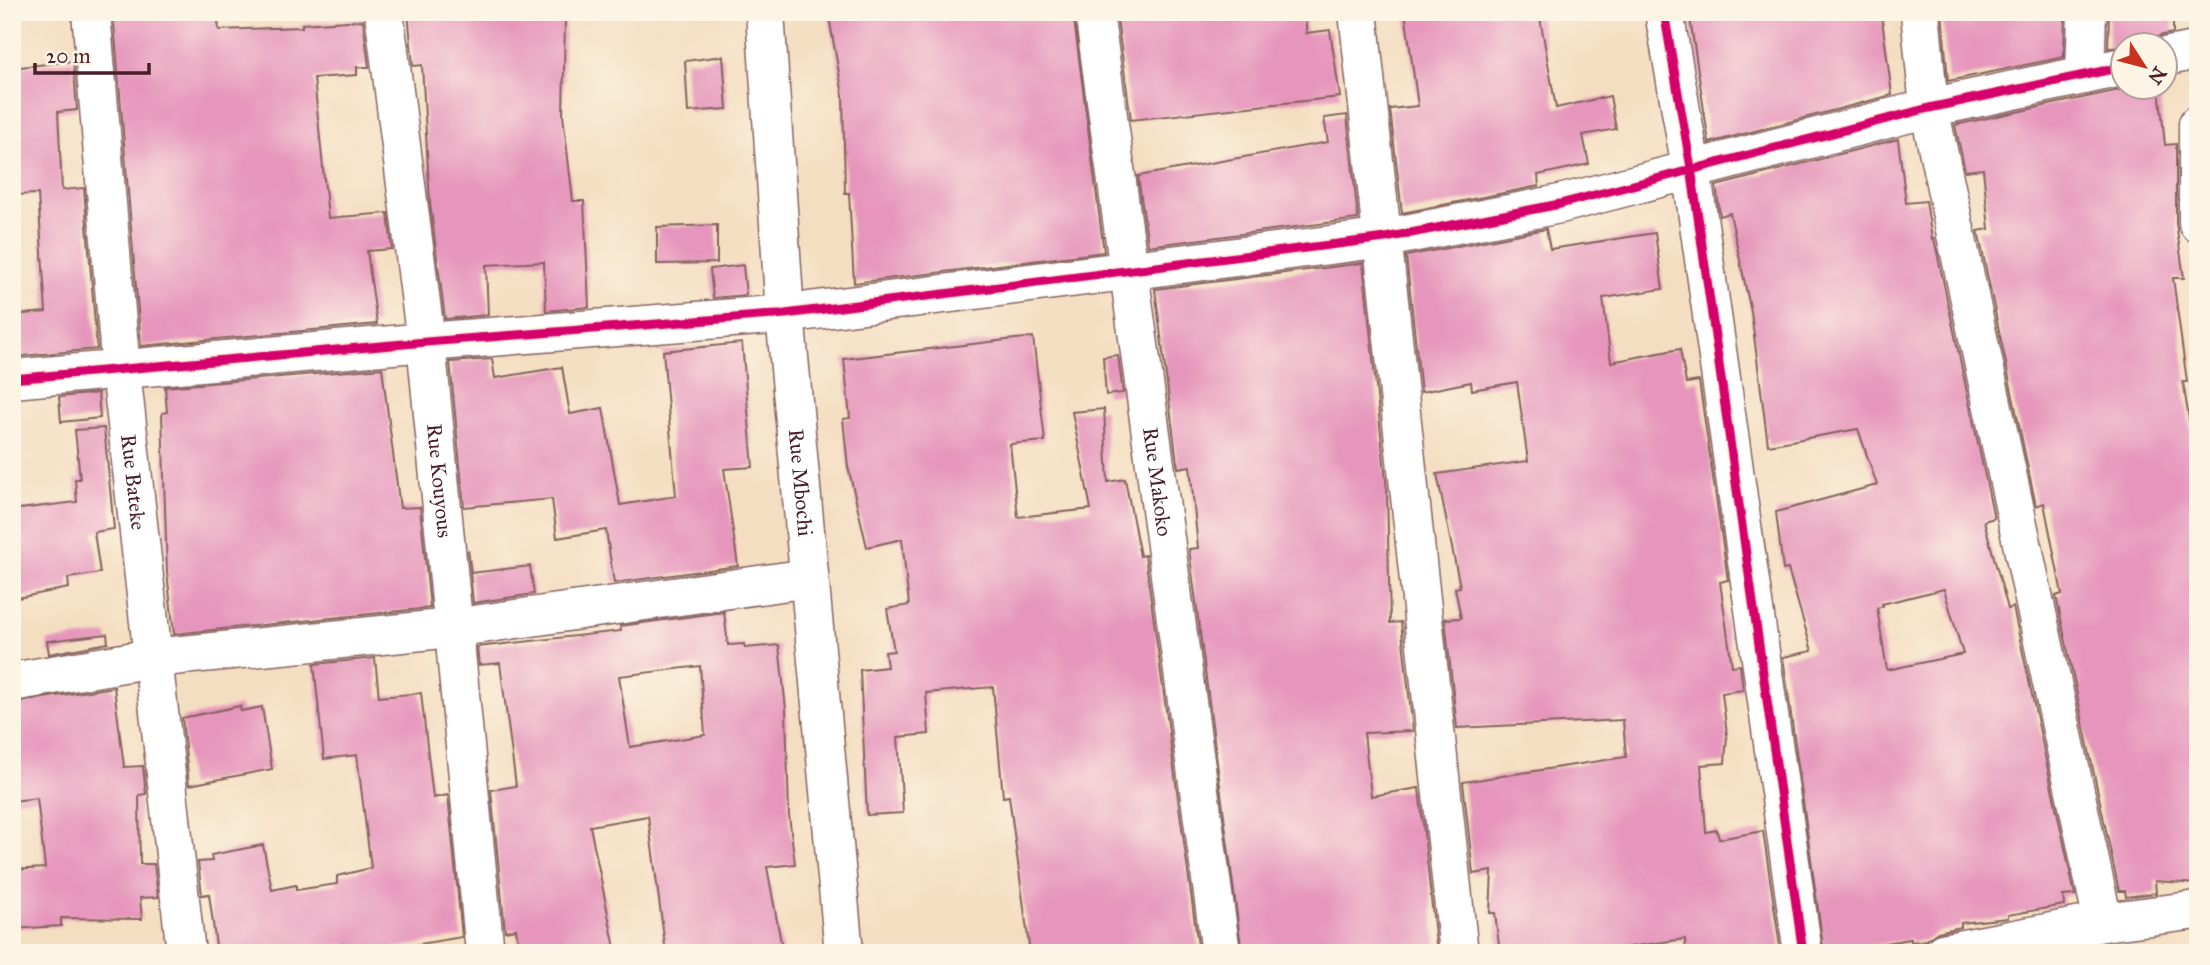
<svg xmlns="http://www.w3.org/2000/svg" width="2210" height="965" font-family="'IM FELL Great Primer',serif">
<style>
.building{fill:#e696bc;fill-rule:evenodd}
.lines{fill:none;stroke-linecap:round;stroke-linejoin:round}
.minor-casing{stroke:#866260;stroke-width:41}
.major-casing{stroke:#866260;stroke-width:41}
.minor{stroke:#fff;stroke-width:38}
.major{stroke:#fff;stroke-width:38}
.cycleway-casing{stroke:#fcf5e5;stroke-width:13}
.cycleway{stroke:#d6006c;stroke-width:9}
.labels{text-anchor:middle;dominant-baseline:central;stroke-width:5;stroke-linejoin:round;paint-order:stroke}
.street-label{font-size:21px;fill:#4a1f2b;stroke:#fcf5e5}
</style>
<rect width="100%" height="100%" fill="#fcf5e5"/>
<filter id="ink" filterUnits="userSpaceOnUse"><feTurbulence type="fractalNoise" baseFrequency=".0143" numOctaves="2"/><feDisplacementMap in="SourceGraphic" scale="14" xChannelSelector="R" yChannelSelector="G"/><feConvolveMatrix kernelMatrix="1 2 1 2 8 2 1 2 1" color-interpolation-filters="sRGB"/></filter>
<filter id="wash" filterUnits="userSpaceOnUse"><feTurbulence type="fractalNoise" baseFrequency=".00686" numOctaves="4" result="noise"/><feDisplacementMap in="SourceGraphic" scale="28" xChannelSelector="R" yChannelSelector="G"/><feGaussianBlur stdDeviation="1.57" result="paint"/><feColorMatrix in="noise" values="0 0 0 0 0 0 0 0 0 0 0 0 0 0 0 0 0 1.4 0 .05"/><feComposite in="paint" operator="in"/></filter>
<g filter="url(#wash)">
<rect width="100%" height="100%" fill="#f4dec1"/>
<g id="blocks">
<g class="building">
<polygon points="113,12 217,12 219,30 302,27 302,24 363,20 369,67 357,67 357,75 314,78 328,218 388,213 392,249 367,251 377,324 141,346"/>
<polygon points="408,12 514,12 515,20 565,20 563,115 573,201 584,201 589,307 546,311 544,262 486,265 488,315 445,319 430,203 422,65 413,66"/>
<polygon points="828,12 1073,12 1104,252 854,283 849,193 845,193 843,95"/>
<polygon points="1116,12 1306,12 1306,33 1330,30 1340,97 1131,120"/>
<polygon points="1405,12 1539,12 1556,108 1610,96 1616,129 1583,135 1589,164 1538,175 1539,186 1402,213 1390,109 1418,106"/>
<polygon points="1689,12 1881,12 1892,95 1709,143"/>
<polygon points="1942,12 2065,12 2064,57 1948,81"/>
<polygon points="2109,12 2173,12 2173,33 2159,36 2146,46 2108,48"/>
<polygon points="723,56 727,109 688,112 685,61"/>
<polygon points="73,61 77,110 58,112 62,190 84,188 97,349 12,357 12,315 46,312 38,194 12,195 12,68"/>
<polygon points="2129,88 2159,88 2165,145 2176,144 2176,223 2184,278 2173,278 2187,382 2183,382 2198,475 2198,884 2155,881 2156,893 2126,897 2125,891 2119,891 2056,596 2062,594 2044,503 2036,506 1978,231 1989,229 1983,169 1965,171 1955,125"/>
<polygon points="1347,115 1358,219 1148,246 1138,176 1328,142 1324,118"/>
<path d="M1898 139 1906 203 1926 201 1932 239 1934 238 1994 518 1984 521 2008 609 2013 607 2075 895 2063 896 2064 905 2008 915V918L1961 923V927L1938 932 1926 940 1911 942V939L1824 953 1783 657 1812 651 1788 569 1783 570 1776 512 1877 485 1858 429 1768 445 1751 312 1730 213 1720 216 1716 186ZM1944 589 1963 654 1887 670 1877 608 1883 606 1882 604Z"/>
<polygon points="717,225 717,263 657,264 657,227"/>
<polygon points="1546,229 1550,249 1655,233 1663,289 1603,298 1611,362 1680,349 1686,383 1699,381 1728,580 1720,582 1732,666 1740,665 1743,690 1722,693 1727,734 1725,763 1701,765 1706,832 1717,830 1719,839 1763,831 1781,953 1686,953 1685,939 1621,948 1622,953 1500,953 1495,913 1490,913 1492,871 1473,874 1463,782 1626,757 1623,720 1457,728 1445,619 1461,618 1455,588 1460,587 1437,474 1528,461 1517,382 1472,390 1471,382 1421,392 1406,256"/>
<polygon points="1363,263 1387,491 1390,623 1401,622 1413,731 1364,733 1371,796 1419,788 1437,953 1242,953 1189,549 1198,548 1190,466 1178,468 1176,455 1155,289"/>
<polygon points="743,265 746,295 713,298 710,269"/>
<polygon points="1033,337 1045,441 1010,444 1018,517 1091,509 1072,412 1104,409 1108,482 1125,479 1140,556 1145,555 1199,953 1030,953 1009,796 1003,797 993,687 926,693 929,734 898,737 903,813 867,815 860,670 887,667 885,652 894,651 887,609 909,605 902,539 867,547 848,467 843,419 850,418 844,359"/>
<polygon points="742,343 753,467 724,469 738,566 614,583 606,530 557,538 552,499 464,507 450,362 492,359 495,378 562,367 570,414 603,408 620,505 676,496 663,351"/>
<polygon points="1118,355 1123,393 1106,395 1103,357"/>
<polygon points="382,368 400,508 420,507 430,608 174,634 167,572 162,413 167,412 165,387"/>
<polygon points="98,393 100,418 61,422 59,397"/>
<polygon points="104,428 114,529 94,532 100,573 68,578 69,588 12,599 12,510 77,502 75,479 80,479 75,430"/>
<polygon points="468,550 471,573 530,566 534,594 473,603"/>
<path d="M724 612 728 645 744 644 745 648 779 645 786 709 789 815 795 864 767 867 783 953H666L648 816 590 826 616 953H520L516 929 505 931 491 790 516 786 500 663 479 665 477 647 621 631 620 626ZM700 666 705 735 630 747 619 676Z"/>
<polygon points="107,634 108,643 49,654 47,641"/>
<polygon points="375,658 379,697 421,693 433,798 448,795 462,937 366,953 345,953 344,944 303,953 217,953 209,894 202,895 198,862 212,861 211,855 263,845 272,890 296,885 296,890 337,884 337,876 371,868 357,755 324,759 314,664"/>
<polygon points="114,687 124,767 143,766 146,794 139,795 140,864 154,864 158,897 140,898 142,919 61,918 61,926 12,929 12,870 45,868 37,798 12,801 12,703"/>
<polygon points="240,706 241,711 262,707 272,769 189,785 182,718"/>
</g>
</g>
</g>
<g filter="url(#ink)">
<use href="#blocks" fill-opacity="0" stroke="#866260" stroke-width="2"/>
<g class="lines">
<defs>
<g id="minor">
<path id="s1" d="M91 12 121 371 186 953"/>
<path id="s2" d="M384 12 426 342 485 953"/>
<path id="s3" d="M1094 12 1221 953"/>
<polyline points="1358,12 1459,953"/>
<polyline points="1664,12 1691,168 1803,953"/>
<polyline points="1920,12 1929,108 2103,922"/>
<polyline points="2164,57 2198,50"/>
<polyline points="2085,75 2087,12"/>
<polyline points="2198,124 2198,223"/>
<polyline points="12,379 426,342 785,314 1385,238 1560,204 1929,108 2122,67"/>
<polyline points="12,682 152,658 452,628 809,578"/>
</g>
<g id="major">
<path id="s4" d="M765 12 785 314 844 953"/>
<polyline points="1943,953 2103,922 2198,910"/>
</g>
</defs>
<use href="#minor" class="minor-casing"/>
<use href="#major" class="major-casing"/>
<use href="#minor" class="minor"/>
<use href="#major" class="major"/>
<defs>
<g id="cycleway">
<polyline points="1664,12 1691,168 1803,953"/>
<polyline points="12,379 426,342 785,314 1385,238 1560,204 1929,108 2122,67"/>
</g>
</defs>
<use href="#cycleway" class="cycleway-casing"/>
<use href="#cycleway" class="cycleway"/>
</g>
</g>
<g class="labels">
<g class="street-label">
<text stroke="none"><textPath href="#s2" startOffset="472">Rue Kouyous</textPath></text>
<text stroke="none"><textPath href="#s1" startOffset="472">Rue Bateke</textPath></text>
<text stroke="none"><textPath href="#s4" startOffset="472">Rue Mbochi</textPath></text>
<text stroke="none"><textPath href="#s3" startOffset="474">Rue Makoko</textPath></text>
</g>
</g>
<rect width="2210" height="965" fill="none" stroke="#fcf5e5" stroke-width="42"/>
<g transform="translate(2144 66) rotate(126)"><circle r="33" fill="#fcf5e5" stroke="#b59f9b" stroke-width="2"/>
<path d="M0-5L12 26L0 18L-12 26Z" fill="#c8321e"/>
<text y="-10" font-size="19" font-weight="bold" text-anchor="middle" fill="#4a1f2b">N</text>
</g>
<path d="M35 63v10h114v-10" fill="none" stroke="#4a1f2b" stroke-width="3.5"/>
<text x="46" y="63" font-size="21" fill="#4a1f2b" stroke="#fcf5e5" stroke-width="5" paint-order="stroke">20 m</text>
</svg>
